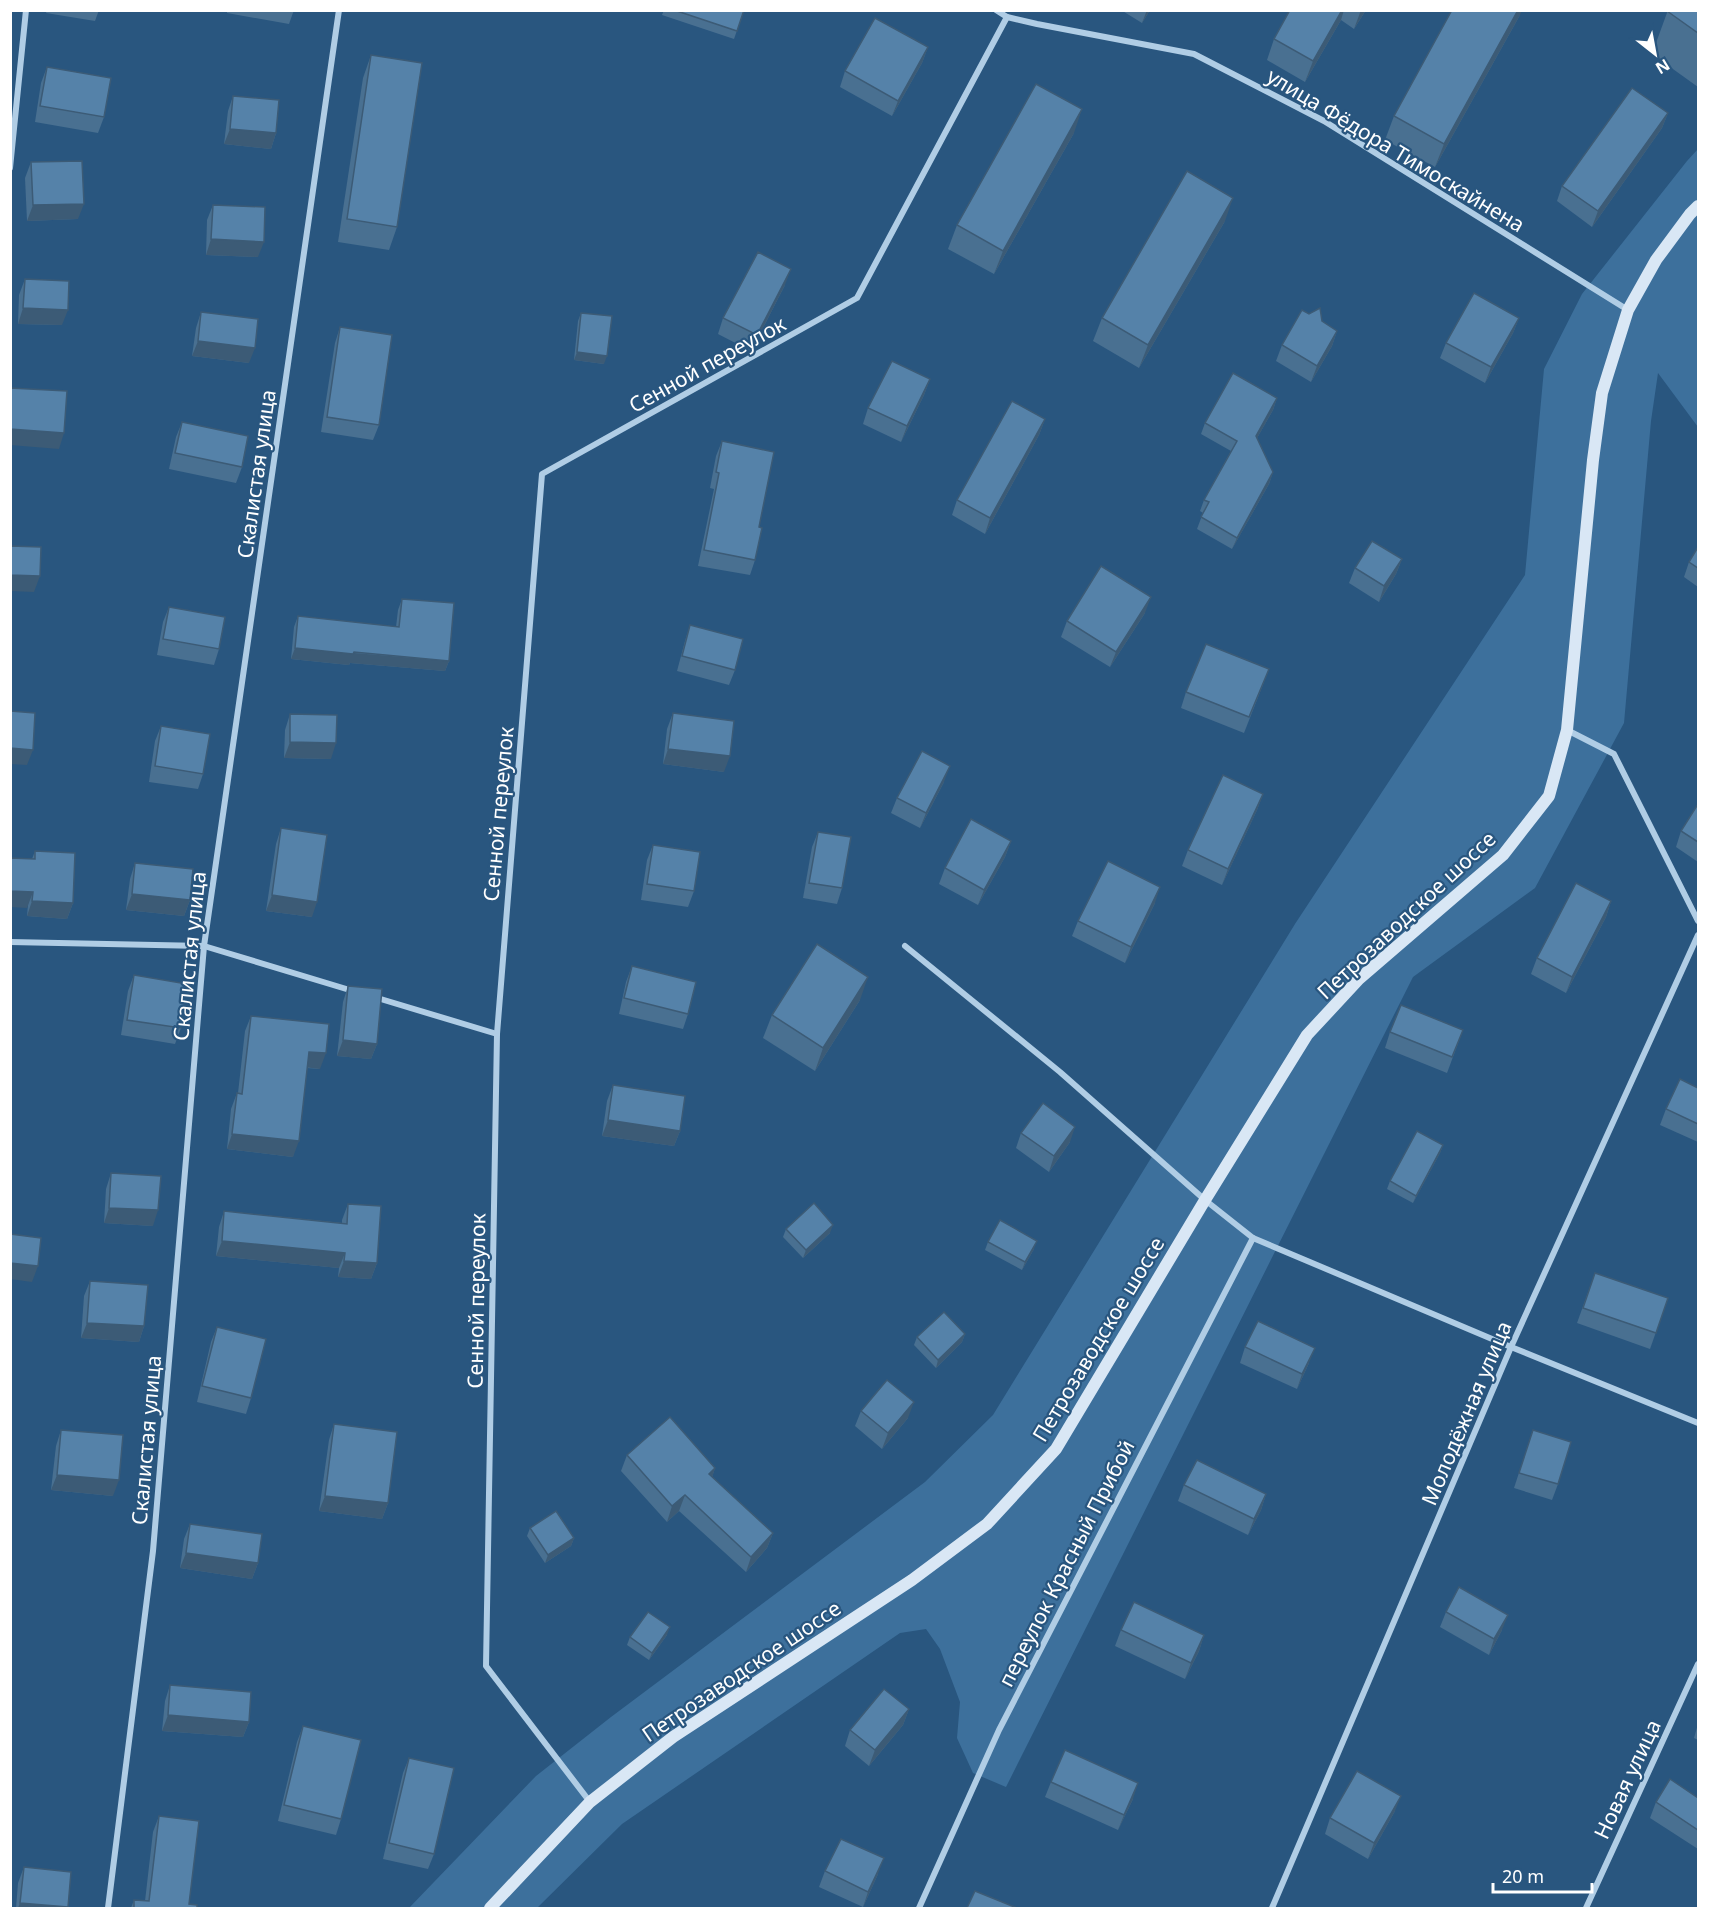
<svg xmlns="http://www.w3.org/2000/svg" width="1709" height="1919" font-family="'Noto Sans',sans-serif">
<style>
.green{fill:#3d709c}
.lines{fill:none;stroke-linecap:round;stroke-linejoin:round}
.minor{stroke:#b0cde5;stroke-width:6}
.secondary{stroke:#d9e7f5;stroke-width:12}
.wall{fill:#497091}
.shaded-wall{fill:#3c5b76}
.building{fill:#5582a9;stroke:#3c5b76;stroke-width:1.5}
.labels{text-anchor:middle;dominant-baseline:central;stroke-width:4.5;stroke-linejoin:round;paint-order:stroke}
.street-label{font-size:21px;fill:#fff;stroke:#29567f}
</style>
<rect width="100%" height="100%" fill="#29567f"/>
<polygon class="green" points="1698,149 1698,427 1658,373 1651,421 1624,723 1535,888 1413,977 1006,1787 973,1773 957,1738 960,1702 940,1649 926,1629 900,1633 622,1824 537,1908 409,1908 536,1776 611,1717 925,1482 993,1415 1295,924 1525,575 1544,369 1582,294 1687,161"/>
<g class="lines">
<g class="minor">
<polyline points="996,10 1007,17 1037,24 1194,54 1324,121 1628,310"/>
<polyline points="10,168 26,10"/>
<polyline points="1567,730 1614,754 1698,921"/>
<polyline points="10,942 204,946 353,991"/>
<polyline points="905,946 1060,1072 1205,1200 1253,1238 1511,1347 1698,1423"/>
<polyline points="374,997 497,1034"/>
<polyline points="590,1802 486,1666 497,1034 542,474 857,298 1007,17"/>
<polyline points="108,1908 153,1551 204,946 339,10"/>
<polyline points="919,1908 999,1730 1253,1238"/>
<polyline points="1272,1908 1511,1347 1698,935"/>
<polyline points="1586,1908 1698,1664"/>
</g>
<polyline class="secondary" points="490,1908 590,1802 673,1737 912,1580 987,1524 1056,1449 1205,1200 1307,1035 1359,979 1503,855 1549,796 1567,730 1593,460 1602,393 1628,310 1656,260 1690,214 1698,206"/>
</g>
<g class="wall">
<polygon points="47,10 99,10 95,21 46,13"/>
<polygon points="227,10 294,10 289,24 227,13"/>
<polygon points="664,10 744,10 734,39 662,15"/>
<polygon points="1121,10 1150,10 1142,23"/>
<polygon points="1290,10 1366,10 1354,29 1341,20 1305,82 1267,60 1274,39"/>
<polygon points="1668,10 1698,10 1698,87 1652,54"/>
<polygon points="1520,15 1435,167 1385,140 1394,116"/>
<polygon points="928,47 922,63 892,116 840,87 845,71"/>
<polygon points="371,55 397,227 389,250 338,242 363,78"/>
<polygon points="47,67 104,117 98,133 35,122 41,83"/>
<polygon points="233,96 276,133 271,149 224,144 228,111"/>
<polygon points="1668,113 1662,128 1592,227 1557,201 1562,186"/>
<polygon points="1074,133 994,274 948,249 957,225"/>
<polygon points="31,162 78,219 27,221 25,178"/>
<polygon points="213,205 258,257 206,255 207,220"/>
<polygon points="1225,221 1139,368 1093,341 1102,318"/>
<polygon points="25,279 62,325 18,324 19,295"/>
<polygon points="785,285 751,351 718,334 723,318"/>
<polygon points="201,312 249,363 192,356 196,328"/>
<polygon points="581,313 604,364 574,360 578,321"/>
<polygon points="1519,318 1513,333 1485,383 1440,358 1446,343"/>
<polygon points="1322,321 1337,331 1332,346 1311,382 1276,361 1282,345"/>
<polygon points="340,327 379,425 373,440 321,432 335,343"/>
<polygon points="930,379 924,395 901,442 863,424 868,408"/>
<polygon points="1277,398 1273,410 1257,438 1273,472 1269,484 1232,549 1197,529 1203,513 1200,511 1204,500 1231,451 1201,434 1205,423"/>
<polygon points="1045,419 1039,435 985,534 952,515 957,500"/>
<polygon points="182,422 242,467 236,483 169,469 176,437"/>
<polygon points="722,441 755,560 750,575 698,566 714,489 710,488 716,456"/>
<polygon points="1698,547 1698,587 1684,577 1689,562"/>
<polygon points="1402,559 1396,574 1379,602 1349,583 1355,568"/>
<polygon points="402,599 449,661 445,671 350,663 349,665 291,659 294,627 298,616 396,627 398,610"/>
<polygon points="169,607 219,649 214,665 157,655 163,622"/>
<polygon points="1145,613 1110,667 1061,637 1067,621"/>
<polygon points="690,625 735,670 729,685 677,671 685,641"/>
<polygon points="1269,669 1244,733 1181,708 1186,692"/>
<polygon points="673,713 724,772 663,764 667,729"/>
<polygon points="290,714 331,759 284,758 285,730"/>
<polygon points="161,726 203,774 198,789 149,782 155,741"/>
<polygon points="944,782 920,828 891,813 897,798"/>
<polygon points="1263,794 1257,810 1222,885 1182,866 1188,850"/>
<polygon points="1698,804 1698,862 1676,847 1681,831"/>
<polygon points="281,828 312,917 266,911 276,844"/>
<polygon points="818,832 842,888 837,904 803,898 812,847"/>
<polygon points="1011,841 1005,857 978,905 939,884 945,868"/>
<polygon points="653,845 694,891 688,907 641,900 647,860"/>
<polygon points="35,851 73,903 67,919 27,916 32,859"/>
<polygon points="135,863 190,900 184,916 126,910 130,879"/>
<polygon points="1611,901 1606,917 1566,993 1531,974 1537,958"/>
<polygon points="1155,903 1125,963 1072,936 1078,921"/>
<polygon points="632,966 688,1014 683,1029 619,1014 626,982"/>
<polygon points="134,975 181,1028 175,1044 121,1035 128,991"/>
<polygon points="348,986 377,1044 371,1059 337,1056 343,1002"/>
<polygon points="860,1000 815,1071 763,1038 772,1015"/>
<polygon points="251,1016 320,1069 307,1068 293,1157 227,1149 231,1109 237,1093 238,1093 245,1031"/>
<polygon points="1463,1030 1447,1073 1385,1048 1390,1032"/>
<polygon points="613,1085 680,1131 674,1146 602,1136 607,1101"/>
<polygon points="1698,1088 1698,1142 1660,1125 1666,1109"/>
<polygon points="1021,1133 1070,1142 1049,1172 1016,1148"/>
<polygon points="1443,1145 1440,1153 1413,1203 1387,1189 1390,1181"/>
<polygon points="111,1173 153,1226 104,1223 106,1189"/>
<polygon points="348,1204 377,1263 371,1279 338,1277 339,1268 216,1256 219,1227 224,1211 342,1223 342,1220"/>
<polygon points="786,1229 830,1233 803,1258 783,1237"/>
<polygon points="988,1242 1034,1249 1022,1270 985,1250"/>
<polygon points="1595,1273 1668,1298 1650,1349 1577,1323"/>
<polygon points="90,1281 144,1326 139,1342 81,1338 84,1296"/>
<polygon points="217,1327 251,1398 246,1414 197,1402 211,1342"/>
<polygon points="965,1334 962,1342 936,1368 914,1345 917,1337"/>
<polygon points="1245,1347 1309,1363 1297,1389 1240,1363"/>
<polygon points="861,1411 908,1418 882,1449 855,1426"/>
<polygon points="334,1424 388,1503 382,1519 319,1511 329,1440"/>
<polygon points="61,1430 113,1496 51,1490 56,1446"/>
<polygon points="1533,1430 1558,1484 1552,1500 1514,1488"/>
<polygon points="627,1455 715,1468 712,1477 773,1533 767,1548 746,1572 679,1511 667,1522 621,1471"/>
<polygon points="1184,1485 1266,1494 1261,1510 1248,1535 1178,1501"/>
<polygon points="190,1524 258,1563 252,1579 180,1568 184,1539"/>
<polygon points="530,1528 574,1538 571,1546 545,1563 527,1536"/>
<polygon points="1446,1612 1502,1630 1489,1655 1440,1627"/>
<polygon points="1121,1630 1204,1635 1199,1651 1185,1679 1115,1646"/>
<polygon points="667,1635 649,1660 627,1645 630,1637"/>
<polygon points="170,1685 249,1722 243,1737 162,1731 165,1701"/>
<polygon points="909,1709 903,1725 869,1766 845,1746 850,1730"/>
<polygon points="1698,1724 1698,1740 1694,1738"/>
<polygon points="303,1726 341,1819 336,1835 278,1821 297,1742"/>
<polygon points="409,1758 434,1854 428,1869 383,1859 403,1773"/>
<polygon points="1051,1782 1133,1799 1118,1830 1045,1797"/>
<polygon points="1698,1798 1698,1849 1650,1818 1656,1802"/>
<polygon points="1395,1811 1368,1859 1325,1834 1330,1818"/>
<polygon points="159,1816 189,1904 197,1908 131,1908 134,1900 145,1901 153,1832"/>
<polygon points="24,1867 67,1908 16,1908 18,1883"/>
<polygon points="825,1871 878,1874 863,1907 819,1887"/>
</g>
<g class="shaded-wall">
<polygon points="1147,10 1150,10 1142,23"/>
<polygon points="1342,10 1344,10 1341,20 1305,82 1313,61"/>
<polygon points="1361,10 1366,10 1354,29"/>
<polygon points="1518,10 1522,10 1520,15 1435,167 1444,144"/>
<polygon points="928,47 922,63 892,116 898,101"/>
<polygon points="1082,109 1074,133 994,274 1003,251"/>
<polygon points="1668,113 1662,128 1592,227 1598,211"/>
<polygon points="230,129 276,133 271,149 224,144"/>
<polygon points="1233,198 1225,221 1139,368 1148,345"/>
<polygon points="84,204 78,219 27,221 33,205"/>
<polygon points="211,239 264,242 258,257 206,255"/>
<polygon points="791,269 785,285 751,351 757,335"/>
<polygon points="23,308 68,310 62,325 18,324"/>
<polygon points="1519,318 1513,333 1485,383 1491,367"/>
<polygon points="1337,331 1332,346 1311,382 1317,366"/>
<polygon points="198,341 255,348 249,363 192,356"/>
<polygon points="577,352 607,356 604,364 574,360"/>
<polygon points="930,379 924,395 901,442 907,426"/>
<polygon points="1277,398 1273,410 1252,447 1256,436"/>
<polygon points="1045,419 1039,435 985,534 990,518"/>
<polygon points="10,429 64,433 59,449 10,445"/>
<polygon points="1273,472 1269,484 1232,549 1237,538"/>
<polygon points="1402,559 1396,574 1379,602 1384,586"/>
<polygon points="10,575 40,576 34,592 10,591"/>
<polygon points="1151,597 1145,613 1110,667 1116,652"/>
<polygon points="295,648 449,661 445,671 350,663 349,665 291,659"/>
<polygon points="290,742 336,743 331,759 284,758"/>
<polygon points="10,748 33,750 27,765 10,764"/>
<polygon points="668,749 730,756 724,772 663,764"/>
<polygon points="950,766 944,782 920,828 926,813"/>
<polygon points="1263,794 1257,810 1222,885 1228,869"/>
<polygon points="1011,841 1005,857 978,905 984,890"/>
<polygon points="1160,887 1155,903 1125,963 1131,947"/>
<polygon points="10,891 33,892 27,908 10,907"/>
<polygon points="132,894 190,900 184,916 126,910"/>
<polygon points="272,895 317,902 312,917 266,911"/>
<polygon points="32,901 73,903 67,919 27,916"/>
<polygon points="1611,901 1606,917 1566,993 1572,977"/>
<polygon points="868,977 860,1000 815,1071 823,1048"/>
<polygon points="343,1040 377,1044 371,1059 337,1056"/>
<polygon points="309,1052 326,1053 320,1069 304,1067"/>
<polygon points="608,1120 680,1131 674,1146 602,1136"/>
<polygon points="1075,1127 1070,1142 1049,1172 1054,1156"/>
<polygon points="232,1134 299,1141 293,1157 227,1149"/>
<polygon points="1443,1145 1440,1153 1413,1203 1416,1196"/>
<polygon points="109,1208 158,1210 153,1226 104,1223"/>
<polygon points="833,1225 830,1233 803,1258 806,1250"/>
<polygon points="222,1241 345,1253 339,1268 216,1256"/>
<polygon points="1037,1241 1034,1249 1022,1270 1025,1262"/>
<polygon points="344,1261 377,1263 371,1279 338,1277"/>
<polygon points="10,1263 38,1266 32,1282 10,1279"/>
<polygon points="87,1323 144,1326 139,1342 81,1338"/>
<polygon points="965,1334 962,1342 936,1368 938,1360"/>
<polygon points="1315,1348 1309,1363 1297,1389 1302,1374"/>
<polygon points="914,1402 908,1418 882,1449 888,1433"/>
<polygon points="715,1468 710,1484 709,1474"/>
<polygon points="57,1475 119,1480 113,1496 51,1490"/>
<polygon points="1266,1494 1261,1510 1248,1535 1254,1519"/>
<polygon points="685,1495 679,1511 667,1522 672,1506"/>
<polygon points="325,1496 388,1503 382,1519 319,1511"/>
<polygon points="773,1533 767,1548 746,1572 751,1557"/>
<polygon points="574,1538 571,1546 545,1563 548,1555"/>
<polygon points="186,1553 258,1563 252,1579 180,1568"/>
<polygon points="1508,1615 1502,1630 1489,1655 1494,1639"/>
<polygon points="670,1627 667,1635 649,1660 652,1653"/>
<polygon points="1204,1635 1199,1651 1185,1679 1191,1663"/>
<polygon points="909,1709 903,1725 869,1766 875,1750"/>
<polygon points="168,1715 249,1722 243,1737 162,1731"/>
<polygon points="1138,1783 1133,1799 1118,1830 1124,1815"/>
<polygon points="1401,1796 1395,1811 1368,1859 1374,1843"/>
<polygon points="884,1858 878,1874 863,1907 868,1892"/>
<polygon points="20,1903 68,1907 67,1908 18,1908"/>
</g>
<g class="building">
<polygon points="674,10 744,10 737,31"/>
<polygon points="1290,10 1342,10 1313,61 1274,39"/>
<polygon points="1452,10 1518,10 1444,144 1394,116"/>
<polygon points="1668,10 1698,10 1698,33 1667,11"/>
<polygon points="875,18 928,47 898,101 845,71"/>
<polygon points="371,55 422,63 397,227 347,219"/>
<polygon points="47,67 111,78 104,117 40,106"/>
<polygon points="1036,84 1082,109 1003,251 957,225"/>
<polygon points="1632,88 1668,113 1598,211 1562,186"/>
<polygon points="233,96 279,100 276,133 230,129"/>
<polygon points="82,161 84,204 33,205 31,162"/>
<polygon points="1187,171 1233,198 1148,345 1102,318"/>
<polygon points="213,205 265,207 264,242 211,239"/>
<polygon points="758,252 791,269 757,335 723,318"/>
<polygon points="25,279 69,281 68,310 23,308"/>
<polygon points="1474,293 1519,318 1491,367 1446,343"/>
<polygon points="1320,308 1322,321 1337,331 1317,366 1282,345 1302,310 1309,314"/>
<polygon points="201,312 258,319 255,348 198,341"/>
<polygon points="581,313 612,316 607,356 577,352"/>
<polygon points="340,327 392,335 379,425 327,417"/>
<polygon points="892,361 930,379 907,426 868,408"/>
<polygon points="1233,373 1277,398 1256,436 1273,472 1237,538 1201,517 1209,502 1204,500 1237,441 1205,423"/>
<polygon points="10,388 67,391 64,433 10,429"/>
<polygon points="1012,401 1045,419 990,518 957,500"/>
<polygon points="182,422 248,436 242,467 175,453"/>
<polygon points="722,441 774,452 759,527 762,528 755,560 704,550 719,473 716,472"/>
<polygon points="1372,541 1402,559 1384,586 1355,568"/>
<polygon points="10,546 41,547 40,576 10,575"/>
<polygon points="1698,547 1698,568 1689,562"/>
<polygon points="1101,566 1151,597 1116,652 1067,621"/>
<polygon points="402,599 454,603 449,661 354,652 353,654 295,648 298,616 399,627"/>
<polygon points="169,607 225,617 219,649 163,639"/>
<polygon points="690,625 743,639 735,670 682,656"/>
<polygon points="1206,644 1269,669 1249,717 1186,692"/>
<polygon points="10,711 35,713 33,750 10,748"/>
<polygon points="673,713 734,721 730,756 668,749"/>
<polygon points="290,714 337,715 336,743 290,742"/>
<polygon points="161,726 210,734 203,774 155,766"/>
<polygon points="922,751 950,766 926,813 897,798"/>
<polygon points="1223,775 1263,794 1228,869 1188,850"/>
<polygon points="1698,804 1698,842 1681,831"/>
<polygon points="971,819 1011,841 984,890 945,868"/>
<polygon points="281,828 327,835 317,902 272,895"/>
<polygon points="818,832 851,837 842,888 809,883"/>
<polygon points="653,845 700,852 694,891 647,884"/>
<polygon points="35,851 75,853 73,903 32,901 33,892 10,891 10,858 35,859"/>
<polygon points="1108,861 1160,887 1131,947 1078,921"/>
<polygon points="135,863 193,869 190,900 132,894"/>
<polygon points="1576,883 1611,901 1572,977 1537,958"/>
<polygon points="817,944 868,977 823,1048 772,1015"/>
<polygon points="632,966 696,982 688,1014 624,998"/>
<polygon points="134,975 187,984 181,1028 127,1020"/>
<polygon points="348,986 382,989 377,1044 343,1040"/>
<polygon points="1401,1005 1463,1030 1452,1057 1390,1032"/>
<polygon points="251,1016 329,1024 326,1053 309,1052 299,1141 232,1134 237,1093 242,1094"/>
<polygon points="1680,1079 1698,1088 1698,1124 1666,1109"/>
<polygon points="613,1085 685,1096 680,1131 608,1120"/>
<polygon points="1043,1103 1075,1127 1054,1156 1021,1133"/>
<polygon points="1417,1131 1443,1145 1416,1196 1390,1181"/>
<polygon points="111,1173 161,1176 158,1210 109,1208"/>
<polygon points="814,1203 833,1225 806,1250 786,1229"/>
<polygon points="348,1204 381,1206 377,1263 344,1261 345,1253 222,1241 224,1211 347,1224"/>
<polygon points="1000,1220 1037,1241 1025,1262 988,1242"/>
<polygon points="10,1234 41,1238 38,1266 10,1263"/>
<polygon points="1595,1273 1668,1298 1656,1333 1583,1308"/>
<polygon points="90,1281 148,1285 144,1326 87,1323"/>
<polygon points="944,1312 965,1334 938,1360 917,1337"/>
<polygon points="1258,1321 1315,1348 1302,1374 1245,1347"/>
<polygon points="217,1327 266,1339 251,1398 202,1386"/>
<polygon points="887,1380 914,1402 888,1433 861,1411"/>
<polygon points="670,1417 715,1468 709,1474 773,1533 751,1557 685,1495 672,1506 627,1455"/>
<polygon points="334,1424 397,1432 388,1503 325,1496"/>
<polygon points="61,1430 123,1435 119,1480 57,1475"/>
<polygon points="1533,1430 1571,1442 1558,1484 1519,1473"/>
<polygon points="1197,1460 1266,1494 1254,1519 1184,1485"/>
<polygon points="556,1511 574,1538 548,1555 530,1528"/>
<polygon points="190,1524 262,1534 258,1563 186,1553"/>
<polygon points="1459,1587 1508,1615 1494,1639 1446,1612"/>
<polygon points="1134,1602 1204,1635 1191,1663 1121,1630"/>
<polygon points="648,1612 670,1627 652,1653 630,1637"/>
<polygon points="170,1685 251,1692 249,1722 168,1715"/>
<polygon points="884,1689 909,1709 875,1750 850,1730"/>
<polygon points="303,1726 361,1740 341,1819 284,1805"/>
<polygon points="1065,1750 1138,1783 1124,1815 1051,1782"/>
<polygon points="409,1758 454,1768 434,1854 389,1843"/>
<polygon points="1357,1771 1401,1796 1374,1843 1330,1818"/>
<polygon points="1670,1779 1698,1798 1698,1830 1656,1802"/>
<polygon points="159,1816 199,1821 189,1904 197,1905 197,1908 134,1908 134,1900 149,1901"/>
<polygon points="841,1839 884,1858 868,1892 825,1871"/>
<polygon points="24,1867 71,1872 68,1907 20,1903"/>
<polygon points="975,1891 1017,1908 967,1908"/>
</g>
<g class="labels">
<g class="street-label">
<text transform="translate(1396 150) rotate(31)">улица Фёдора Тимоскайнена</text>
<text transform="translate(707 364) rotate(-29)">Сенной переулок</text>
<text transform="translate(256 474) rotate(-82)">Скалистая улица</text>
<text transform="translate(498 814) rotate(-85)">Сенной переулок</text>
<text transform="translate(1406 915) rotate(-43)">Петрозаводское шоссе</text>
<text transform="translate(189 956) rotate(-84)">Скалистая улица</text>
<text transform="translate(476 1301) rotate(-89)">Сенной переулок</text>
<text transform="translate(1098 1339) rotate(-59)">Петрозаводское шоссе</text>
<text transform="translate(1466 1413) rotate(-67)">Молодёжная улица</text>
<text transform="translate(146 1440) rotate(-85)">Скалистая улица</text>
<text transform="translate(1066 1563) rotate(-63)">переулок Красный Прибой</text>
<text transform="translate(741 1671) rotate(-34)">Петрозаводское шоссе</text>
<text transform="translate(1627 1779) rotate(-65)">Новая улица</text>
</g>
</g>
<rect width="1709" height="1919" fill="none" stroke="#ffffff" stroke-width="24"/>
<g transform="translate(1655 54) rotate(149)" stroke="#29567f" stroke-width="4.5" paint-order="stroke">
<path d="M0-4.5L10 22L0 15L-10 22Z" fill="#ffffff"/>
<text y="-9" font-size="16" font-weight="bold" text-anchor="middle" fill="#ffffff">N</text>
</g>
<path d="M1493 1883v9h99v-9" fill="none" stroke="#ffffff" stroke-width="3"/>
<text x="1502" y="1883" font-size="18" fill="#ffffff" stroke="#29567f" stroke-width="4.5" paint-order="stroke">20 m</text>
</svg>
